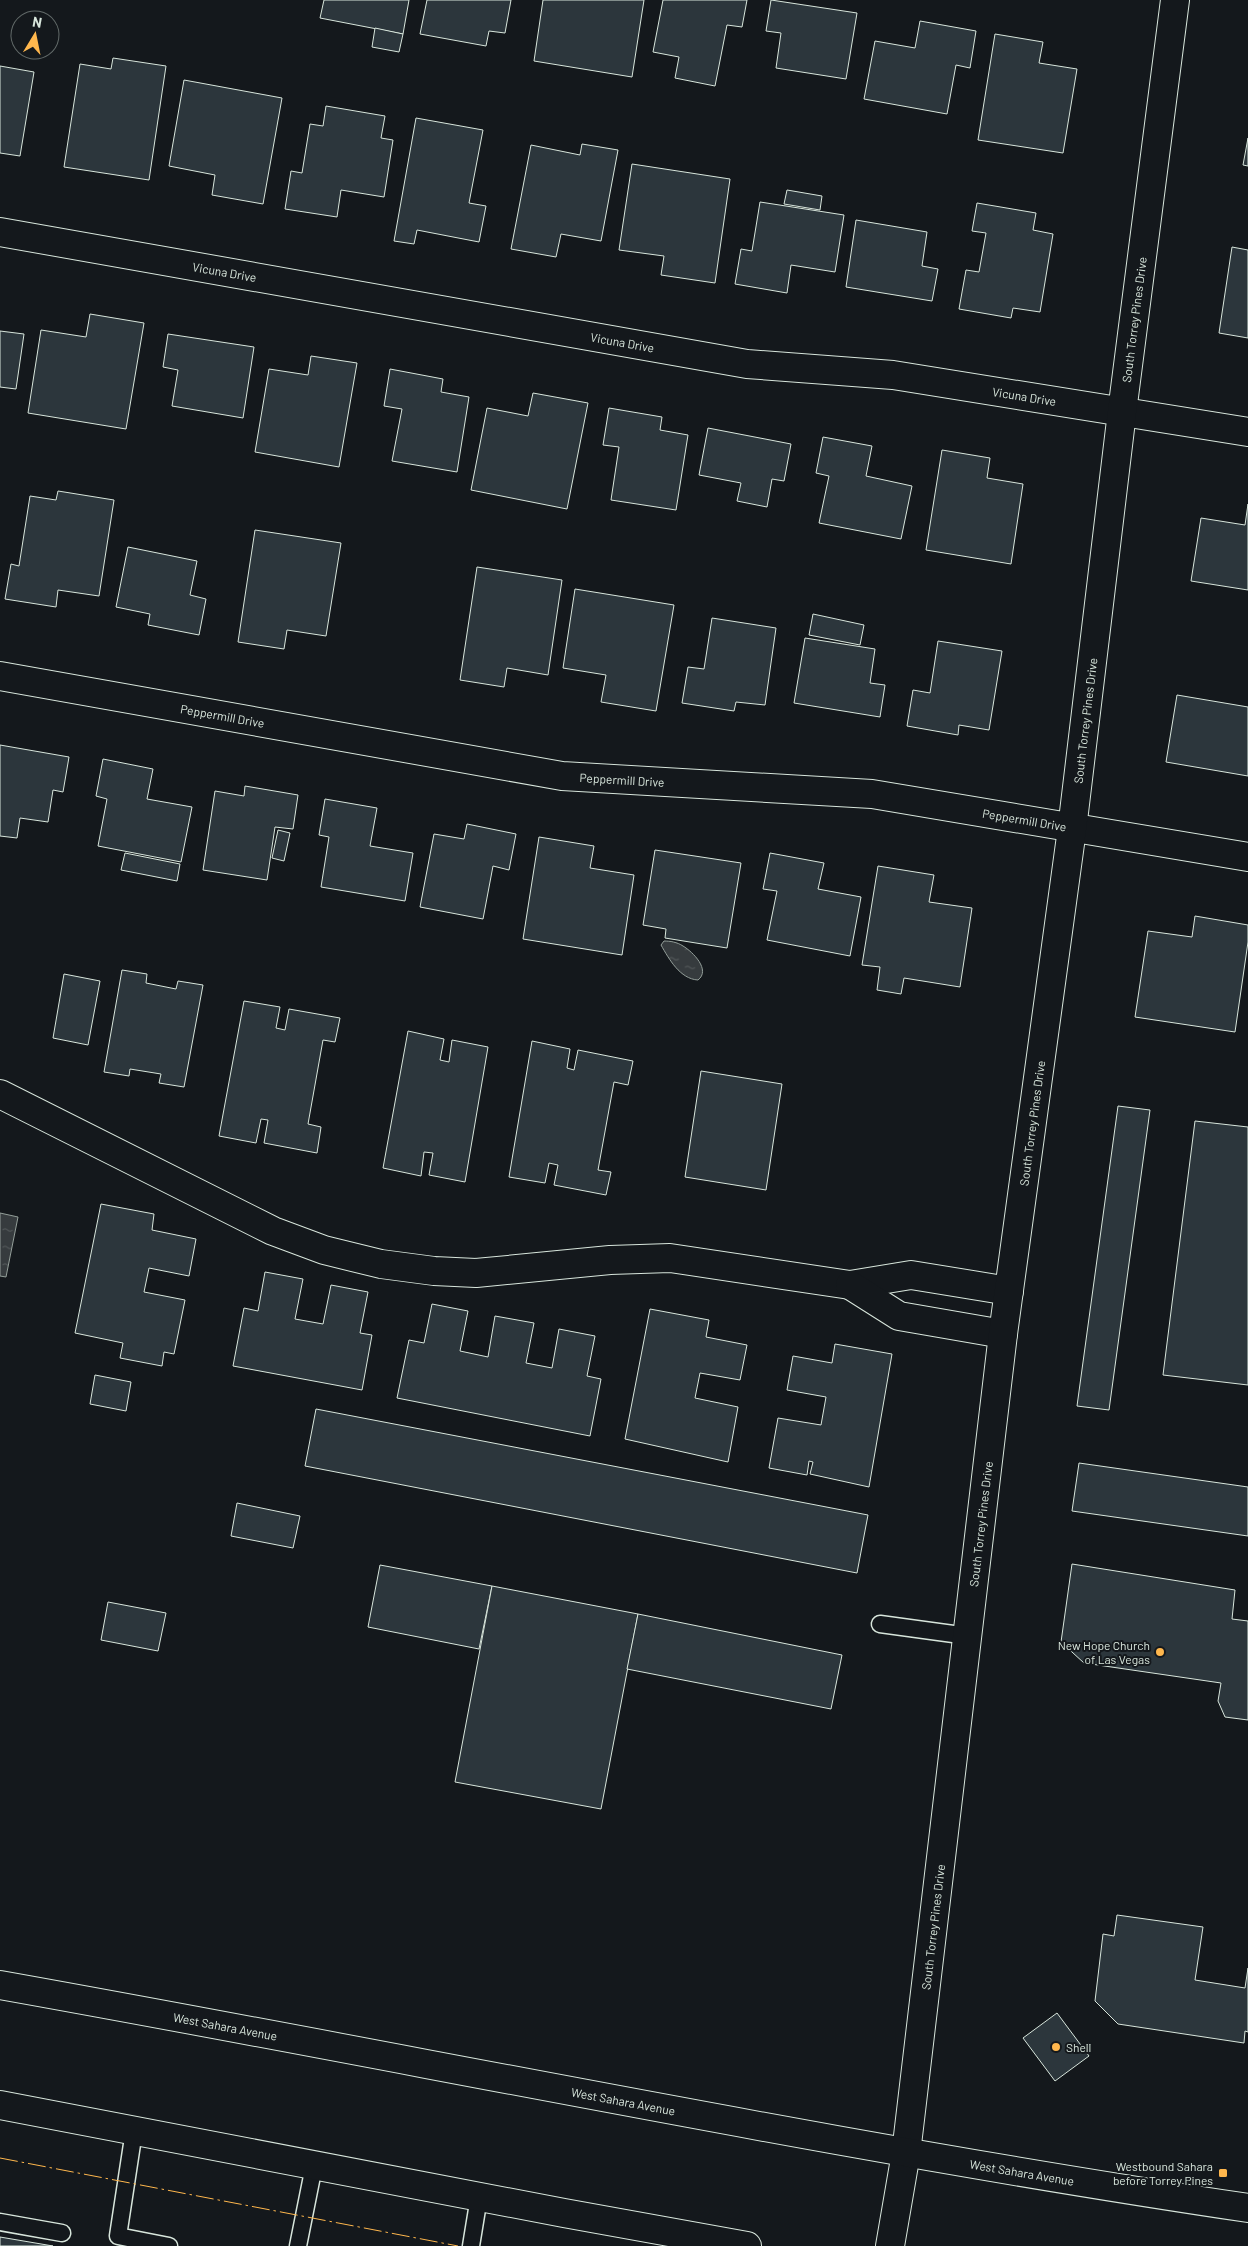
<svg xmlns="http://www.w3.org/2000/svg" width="1248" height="2246" font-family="Barlow,sans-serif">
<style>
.water{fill:url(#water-ripples);stroke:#939e99}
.building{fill:#2c363c;stroke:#d8e6dc}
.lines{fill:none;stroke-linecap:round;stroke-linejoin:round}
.lane-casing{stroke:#d8e6dc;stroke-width:19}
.street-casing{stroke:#d8e6dc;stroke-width:30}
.secondary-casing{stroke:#d8e6dc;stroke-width:30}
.primary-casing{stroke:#d8e6dc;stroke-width:30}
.lane{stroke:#14181c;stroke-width:16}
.street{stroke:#14181c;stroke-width:28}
.secondary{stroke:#14181c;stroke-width:28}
.primary{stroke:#14181c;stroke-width:28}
.power{stroke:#ffb74d;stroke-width:1;stroke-dasharray:18 4 2.5 4;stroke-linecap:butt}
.poi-dot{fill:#ffb74d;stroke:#14181c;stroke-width:2}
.labels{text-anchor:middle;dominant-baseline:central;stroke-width:4;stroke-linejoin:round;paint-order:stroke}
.street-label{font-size:12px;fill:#d8e6dc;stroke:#14181c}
.poi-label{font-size:12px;fill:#d8e6dc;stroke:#14181c;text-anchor:end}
</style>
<defs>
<pattern id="water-ripples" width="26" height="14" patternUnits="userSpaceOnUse" patternTransform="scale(1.25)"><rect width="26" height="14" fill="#363b3e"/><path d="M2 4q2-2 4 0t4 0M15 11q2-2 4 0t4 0" fill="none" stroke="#525759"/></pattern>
</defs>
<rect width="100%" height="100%" fill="#14181c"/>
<g class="water">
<path d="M664 941C670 941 677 942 683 946 693 952 711 970 698 980 680 979 669 959 661 945Z"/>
<polygon points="0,1213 18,1217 6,1277 0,1276"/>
</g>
<g class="building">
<polygon points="324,0 409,0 403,34 320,18"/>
<polygon points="427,0 511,0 505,33 489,31 486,46 420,34"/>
<polygon points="543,0 644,0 632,77 534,61"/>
<polygon points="663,0 747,0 742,27 727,25 715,86 675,78 679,57 653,52"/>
<polygon points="771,0 857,13 846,79 776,68 781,33 766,31"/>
<polygon points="920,21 976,31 970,68 956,65 947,114 864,99 875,41 915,48"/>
<polygon points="375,28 403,34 399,52 372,47"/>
<polygon points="995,34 1043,42 1039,63 1077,69 1063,153 978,140"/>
<polygon points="113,58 166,66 149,180 64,167 80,64 111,69"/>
<polygon points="0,66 34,72 20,156 0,153"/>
<polygon points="184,80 282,98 263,204 212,195 215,175 169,166"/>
<polygon points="326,106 385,116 381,138 393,140 384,197 341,190 337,217 285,209 291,171 302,173 310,124 323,126"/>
<polygon points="416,118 483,130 469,203 486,206 479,242 417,230 414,244 394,241"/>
<polygon points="1248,138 1248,166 1243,165"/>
<polygon points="582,144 618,150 601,241 561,234 556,257 511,249 531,145 580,155"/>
<polygon points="632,164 730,179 715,283 661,275 664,256 619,250"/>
<polygon points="787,190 822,196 820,210 784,204"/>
<polygon points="760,202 844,215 835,272 791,265 787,293 735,284 741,249 752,251"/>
<polygon points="977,203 1036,213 1033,230 1053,234 1040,312 1013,308 1011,318 959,309 966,270 979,272 986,233 972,231"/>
<polygon points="856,220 927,232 922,266 938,269 932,301 846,287"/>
<polygon points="1232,247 1248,250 1248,338 1219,333"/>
<polygon points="90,314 144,323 126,429 28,413 41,330 86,337"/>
<polygon points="0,331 24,334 16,389 0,387"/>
<polygon points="168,334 254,347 243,418 172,406 178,370 163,367"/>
<polygon points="311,356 357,363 339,467 255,452 269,369 308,375"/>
<polygon points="390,369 443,379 441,392 469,397 457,472 392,461 402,409 384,406"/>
<polygon points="533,393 588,403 567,509 471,490 487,408 528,416"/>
<polygon points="609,408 662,417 660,430 688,435 676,510 611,500 619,447 603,445"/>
<polygon points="708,428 791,444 784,481 772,479 767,507 737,501 741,483 699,475"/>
<polygon points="823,437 872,446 866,476 912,486 901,539 819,523 829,476 816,473"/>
<polygon points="942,450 990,458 987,478 1023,484 1011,564 926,550"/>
<polygon points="58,491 114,500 99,596 58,590 56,607 5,599 11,564 19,566 30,496 56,500"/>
<polygon points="1248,504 1248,590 1191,581 1201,518 1245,525"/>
<polygon points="255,530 341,543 326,636 287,630 284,649 238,642"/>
<polygon points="128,547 197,561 190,595 206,599 199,635 148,625 150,614 116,607"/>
<polygon points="477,567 562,580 548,675 507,668 504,687 460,680"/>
<polygon points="575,589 674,605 656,711 601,702 606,675 563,668"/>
<polygon points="813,614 864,625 860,645 809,635"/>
<polygon points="712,618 776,628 765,705 736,702 734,711 682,703 688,667 704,669"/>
<polygon points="805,638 875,649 870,683 885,685 880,717 794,703"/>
<polygon points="938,641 1002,651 989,730 959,725 958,735 907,726 913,690 930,693"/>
<polygon points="1177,695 1248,707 1248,776 1166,762"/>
<polygon points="0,745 69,757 63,792 53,790 48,822 20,818 17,838 0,836"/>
<polygon points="103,759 153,769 147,799 192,807 181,862 98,846 107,799 96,796"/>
<polygon points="245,786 298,795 293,829 275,827 267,880 203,870 215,791 244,796"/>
<polygon points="325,799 377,808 370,846 413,853 405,901 321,887 329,837 319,835"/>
<polygon points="467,824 516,834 509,870 493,866 483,919 420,907 434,834 464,839"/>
<polygon points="278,830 290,833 284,861 272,858"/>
<polygon points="539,837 594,846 590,868 634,875 622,955 523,939"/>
<polygon points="655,850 741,863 727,948 665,938 666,929 643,925"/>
<polygon points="125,853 180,864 177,881 121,870"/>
<polygon points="770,853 824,863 818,889 861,897 850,956 767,940 777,891 763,889"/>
<polygon points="878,866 934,875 929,902 972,908 960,987 904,978 901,994 877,990 880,967 862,965"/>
<polygon points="1195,916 1248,925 1248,942 1235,1032 1135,1017 1148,931 1192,937"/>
<polygon points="122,970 147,974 146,983 176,989 178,981 203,985 184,1087 159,1083 161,1074 130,1069 129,1076 104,1072"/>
<polygon points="64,974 100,981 88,1045 53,1038"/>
<polygon points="244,1001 280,1007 276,1028 285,1030 289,1009 340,1018 335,1042 323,1040 308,1124 321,1127 317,1153 264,1143 268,1120 261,1119 256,1143 219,1136"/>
<polygon points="408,1031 444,1039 440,1060 449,1062 452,1040 488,1047 465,1182 429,1175 433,1153 424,1152 421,1176 383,1168"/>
<polygon points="532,1041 570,1049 567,1068 574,1070 578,1050 633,1061 628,1085 614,1082 598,1170 611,1172 606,1195 554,1185 558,1165 549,1163 545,1183 509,1177"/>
<polygon points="701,1071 782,1084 766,1190 685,1177"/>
<polygon points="1118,1106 1150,1110 1109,1410 1077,1406"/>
<polygon points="1195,1121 1248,1127 1248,1385 1163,1375"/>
<polygon points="101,1204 154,1214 152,1230 196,1239 189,1276 149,1268 144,1292 185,1300 174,1354 164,1352 162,1366 120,1358 123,1343 75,1333"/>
<polygon points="265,1272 303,1279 295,1319 323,1324 331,1285 368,1292 360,1333 372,1335 362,1390 233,1366 244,1308 258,1311"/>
<polygon points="432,1304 468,1311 460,1351 488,1357 495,1316 534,1323 526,1363 552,1368 559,1329 595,1336 587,1376 601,1379 590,1436 397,1398 409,1340 424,1343"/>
<polygon points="650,1309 709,1320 706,1337 747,1345 740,1380 700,1373 695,1398 738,1407 728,1462 625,1439"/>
<polygon points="835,1344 892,1354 869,1487 810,1474 813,1462 809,1461 807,1475 769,1468 778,1418 821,1425 826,1397 787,1390 793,1356 832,1363"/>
<polygon points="95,1375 131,1382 126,1411 90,1404"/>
<polygon points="316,1409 868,1515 857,1573 305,1466"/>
<polygon points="1079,1463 1248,1487 1248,1536 1072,1511"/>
<polygon points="237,1503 300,1516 293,1548 231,1536"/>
<polygon points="1072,1564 1235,1590 1232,1619 1248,1621 1248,1720 1225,1717 1218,1701 1221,1683 1084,1663 1061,1642"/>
<polygon points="380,1565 492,1586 479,1649 368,1627"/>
<polygon points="492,1586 638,1614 601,1809 455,1782"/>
<polygon points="108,1602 166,1613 158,1651 101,1640"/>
<polygon points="638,1614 842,1655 831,1709 627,1669"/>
<polygon points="1117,1915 1203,1927 1195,1980 1245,1988 1248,1968 1248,2032 1245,2031 1244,2043 1118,2024 1095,2001 1103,1934 1114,1936"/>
<polygon points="1057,2013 1089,2056 1055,2081 1023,2038"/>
<polygon points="0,2237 53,2246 0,2246"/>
</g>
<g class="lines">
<defs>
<g id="lane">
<polyline points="880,1624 968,1636"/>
<polyline points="134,2131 118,2236 169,2246"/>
<polyline points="0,2222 62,2233"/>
<polyline points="298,2246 314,2166"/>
<polyline points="471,2246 479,2197"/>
</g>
<g id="street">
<path id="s1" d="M0 232 747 364 893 375 1248 432"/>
<path id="s2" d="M0 676 562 776 872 794 1248 857"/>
<polyline points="0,1094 273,1231 324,1250 381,1264 434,1271 476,1273 610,1260 670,1258 850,1285 911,1275 1009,1291"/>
<polyline points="850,1285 899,1316 1003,1334"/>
</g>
<g id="secondary">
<path id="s3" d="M890 2246 906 2153 1003 1334 1072 829 1122 412 1175 0"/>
</g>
<g id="primary">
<path id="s4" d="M0 1985C416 2059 830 2146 1248 2208"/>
<polyline points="0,2105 564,2213 747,2246"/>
</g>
</defs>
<use href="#lane" class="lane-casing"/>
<use href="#street" class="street-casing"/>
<use href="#secondary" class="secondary-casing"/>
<use href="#primary" class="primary-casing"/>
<use href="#lane" class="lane"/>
<use href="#street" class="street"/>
<use href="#secondary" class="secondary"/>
<use href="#primary" class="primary"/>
<polyline class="power" points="0,2158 458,2246"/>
</g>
<g class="poi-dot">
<circle cx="1160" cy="1652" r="5"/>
<circle cx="1056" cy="2047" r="5"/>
<rect x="1218" y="2168" width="10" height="10" rx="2.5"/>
</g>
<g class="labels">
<g class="street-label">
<text stroke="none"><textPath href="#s1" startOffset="228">Vicuna Drive</textPath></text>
<text stroke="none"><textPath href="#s3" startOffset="1942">South Torrey Pines Drive</textPath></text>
<text stroke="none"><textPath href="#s1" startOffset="632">Vicuna Drive</textPath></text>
<text stroke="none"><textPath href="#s1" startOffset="1038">Vicuna Drive</textPath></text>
<text stroke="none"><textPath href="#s2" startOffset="226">Peppermill Drive</textPath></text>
<text stroke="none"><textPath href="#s3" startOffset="1538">South Torrey Pines Drive</textPath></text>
<text stroke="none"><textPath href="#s2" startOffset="631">Peppermill Drive</textPath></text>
<text stroke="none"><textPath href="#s2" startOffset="1036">Peppermill Drive</textPath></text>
<text stroke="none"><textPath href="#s3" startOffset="1132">South Torrey Pines Drive</textPath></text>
<text stroke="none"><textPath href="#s3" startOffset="728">South Torrey Pines Drive</textPath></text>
<text stroke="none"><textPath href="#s3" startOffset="322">South Torrey Pines Drive</textPath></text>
<text stroke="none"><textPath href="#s4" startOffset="229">West Sahara Avenue</textPath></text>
<text stroke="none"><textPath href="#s4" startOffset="634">West Sahara Avenue</textPath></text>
<text stroke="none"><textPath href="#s4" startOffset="1039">West Sahara Avenue</textPath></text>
</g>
<g class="poi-label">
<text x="1150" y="1645">New Hope Church<tspan x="1150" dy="14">of Las Vegas</tspan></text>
<text x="1066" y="2047" text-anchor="start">Shell</text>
<text x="1213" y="2166">Westbound Sahara<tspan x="1213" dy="14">before Torrey Pines</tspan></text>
</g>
</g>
<g transform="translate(35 35) rotate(10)"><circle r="24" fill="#14181c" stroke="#626a69"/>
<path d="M0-4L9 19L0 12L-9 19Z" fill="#ffb74d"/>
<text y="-8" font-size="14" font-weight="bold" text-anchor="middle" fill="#d8e6dc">N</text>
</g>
</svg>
